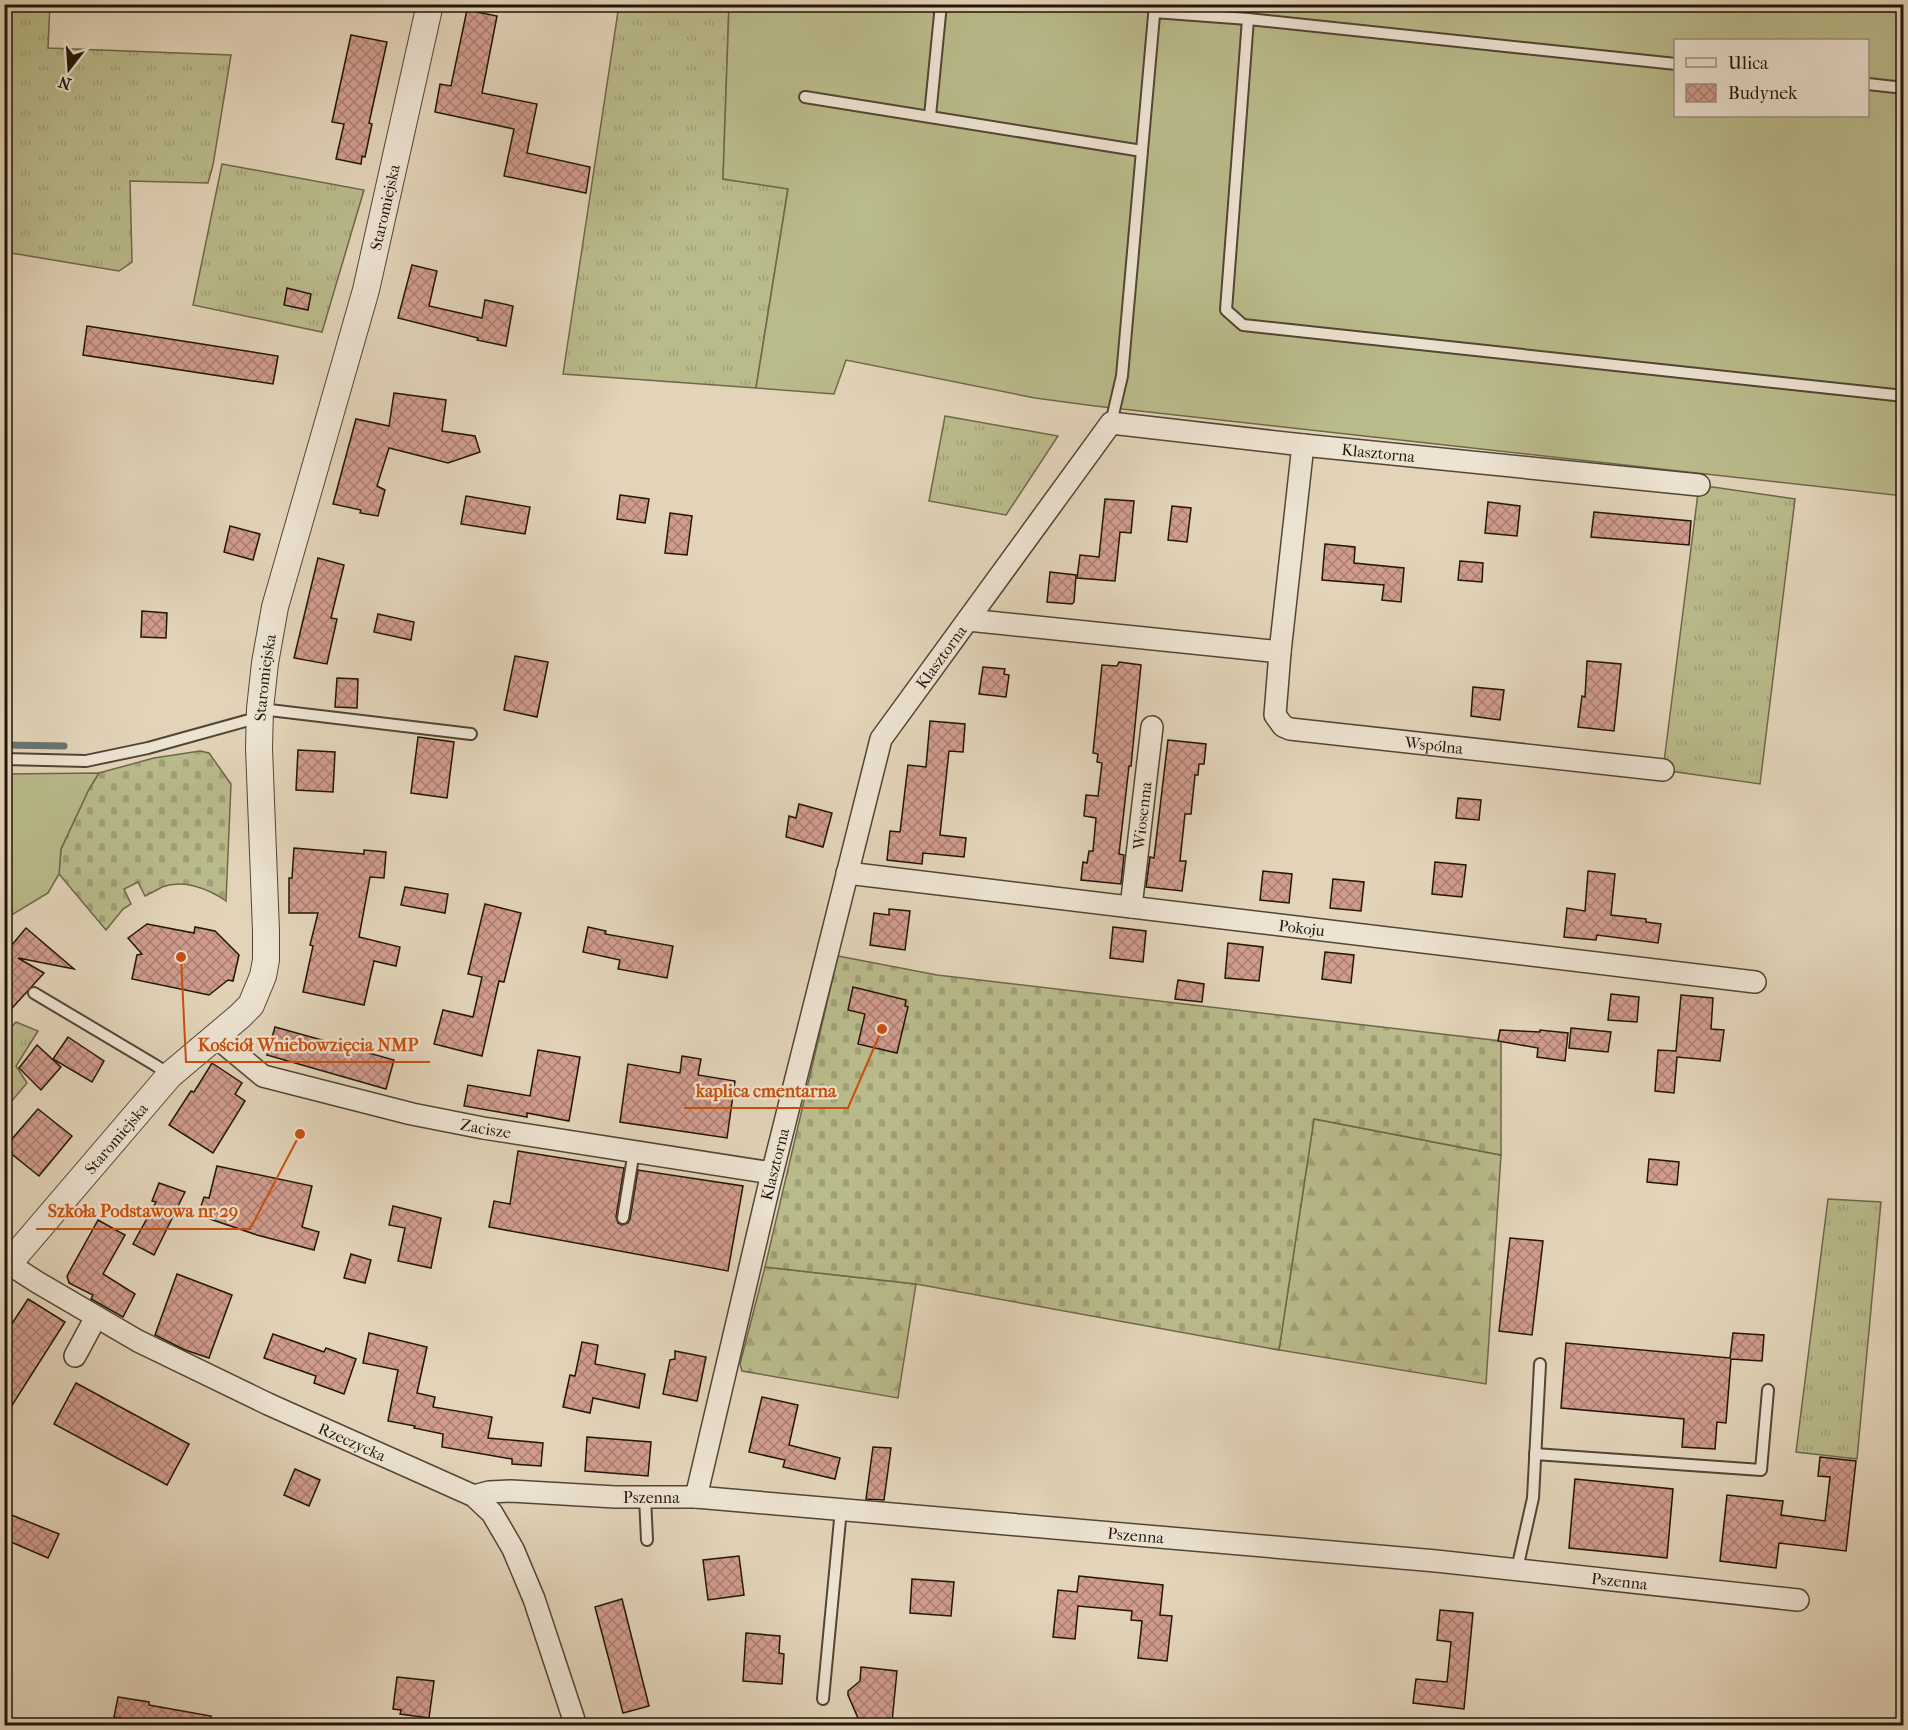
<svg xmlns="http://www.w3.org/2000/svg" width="1908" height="1730" font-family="'IM FELL French Canon',serif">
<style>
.grass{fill:url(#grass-tufts);stroke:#6e684a;stroke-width:1.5}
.forest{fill:url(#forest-firs);stroke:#6e684a;stroke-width:1.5}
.cemetery{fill:url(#cemetery-stones);stroke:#6e684a;stroke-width:1.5}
.garden{fill:#babb8b;stroke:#6e684a;stroke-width:1.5;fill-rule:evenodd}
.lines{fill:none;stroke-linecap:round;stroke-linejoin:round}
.stream{stroke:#697672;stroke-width:7}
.building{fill:url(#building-cross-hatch);stroke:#221509;stroke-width:1.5}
.service-casing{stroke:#524535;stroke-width:14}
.minor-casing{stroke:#524535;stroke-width:24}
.tertiary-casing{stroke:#524535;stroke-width:28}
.service{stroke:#ede3d2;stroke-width:10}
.minor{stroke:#ede3d2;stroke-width:21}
.tertiary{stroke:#ede3d2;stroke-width:26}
.labels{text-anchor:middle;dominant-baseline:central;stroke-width:4.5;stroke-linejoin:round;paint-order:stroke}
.street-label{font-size:16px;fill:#221509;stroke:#ede3d2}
.leader{fill:none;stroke:#ca4f0c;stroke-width:2}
.callout-dot{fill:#ca4f0c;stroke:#ede3d2;stroke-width:2}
.callout-label{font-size:18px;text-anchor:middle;font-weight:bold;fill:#ca4f0c;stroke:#ede3d2;stroke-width:4.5;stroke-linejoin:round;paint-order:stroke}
</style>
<defs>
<pattern id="grass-tufts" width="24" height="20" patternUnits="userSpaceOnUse" patternTransform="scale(1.5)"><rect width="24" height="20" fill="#babb8b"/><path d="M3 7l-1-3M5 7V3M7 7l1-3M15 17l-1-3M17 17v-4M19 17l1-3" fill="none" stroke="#a0a077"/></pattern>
<pattern id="forest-firs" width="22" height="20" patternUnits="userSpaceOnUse" patternTransform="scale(1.5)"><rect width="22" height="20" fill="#babb8b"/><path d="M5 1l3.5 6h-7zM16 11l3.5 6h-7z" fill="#a0a077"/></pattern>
<pattern id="cemetery-stones" width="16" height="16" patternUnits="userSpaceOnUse" patternTransform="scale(1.5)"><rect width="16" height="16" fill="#babb8b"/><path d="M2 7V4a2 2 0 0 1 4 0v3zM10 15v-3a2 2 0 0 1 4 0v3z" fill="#a0a077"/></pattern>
<pattern id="building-cross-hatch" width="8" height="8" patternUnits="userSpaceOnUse" patternTransform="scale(1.5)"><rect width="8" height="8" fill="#d19c8e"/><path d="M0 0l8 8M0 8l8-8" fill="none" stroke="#a97e72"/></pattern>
</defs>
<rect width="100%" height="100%" fill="#e3d4b9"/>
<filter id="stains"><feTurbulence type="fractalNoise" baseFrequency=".00333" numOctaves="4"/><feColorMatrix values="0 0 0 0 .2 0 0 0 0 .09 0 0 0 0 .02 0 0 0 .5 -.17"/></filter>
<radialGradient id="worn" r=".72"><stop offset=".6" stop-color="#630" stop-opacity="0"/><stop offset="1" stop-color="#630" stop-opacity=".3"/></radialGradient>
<g class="grass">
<polygon points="4,5 50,5 48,48 231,55 213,165 208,183 130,181 132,262 119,271 5,252"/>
<polygon points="619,5 729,5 723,179 788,188 756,388 563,374"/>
<polygon points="222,164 364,190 322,332 193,305"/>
<polygon points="945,416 1058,436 1006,515 929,501"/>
<polygon points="1699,485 1795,499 1760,784 1663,770"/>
<polygon points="16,1022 38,1031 16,1066 27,1083 5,1109 5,1034"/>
<polygon points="1828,1199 1881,1202 1857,1459 1796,1452"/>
</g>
<g class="forest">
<polygon points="1314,1119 1501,1155 1486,1384 1279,1350"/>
<polygon points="765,1267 916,1284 898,1398 742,1371 740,1364"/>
</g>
<g class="cemetery">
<path d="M200 751 209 753 231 784 226 901C209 889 184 879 162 887 157 890 151 893 145 896L138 882 124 889 131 904 123 909 106 930 59 874 61 849 89 789 99 773 154 758Z"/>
<polygon points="838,956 937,975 1501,1041 1501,1155 1314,1119 1279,1350 916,1284 765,1267"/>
</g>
<g class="garden">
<path d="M729 5H1903V496L1095 406 1035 398 846 360 834 394 756 388 788 189 723 179ZM1676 40H1868V116H1676Z"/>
<polygon points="99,773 89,789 61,849 59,874 48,893 5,919 5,774"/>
</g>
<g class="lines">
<polyline class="stream" points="4,745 64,746"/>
</g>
<g class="building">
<polygon points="467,10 497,16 482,93 537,104 527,153 590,167 586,193 504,176 514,129 435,112 440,84 451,86"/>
<polygon points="351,35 387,42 369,123 372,124 365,157 362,156 361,164 336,159 344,124 332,122"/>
<polygon points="412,265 437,271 429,306 482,318 485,300 513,306 506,346 477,340 478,338 398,318"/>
<polygon points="287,288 311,294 308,310 284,305"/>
<polygon points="87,326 278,356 273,384 83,355"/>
<polygon points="394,393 446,400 442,431 475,436 480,452 448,463 389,448 377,486 385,490 378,516 360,513 361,510 333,504 356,419 389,426"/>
<polygon points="620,495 649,499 645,523 617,519"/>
<polygon points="466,496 530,507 525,534 461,524"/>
<polygon points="1105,499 1134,501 1131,533 1120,532 1115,581 1077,578 1080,555 1099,557"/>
<polygon points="1488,502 1520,506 1517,536 1485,533"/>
<polygon points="1172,506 1191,508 1187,542 1168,540"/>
<polygon points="1594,512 1691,521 1689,545 1591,537"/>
<polygon points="670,513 692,516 687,555 665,553"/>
<polygon points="230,526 260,534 253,560 224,552"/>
<polygon points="1325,544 1355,547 1354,563 1404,568 1401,602 1382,600 1384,585 1322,580"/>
<polygon points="318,558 344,565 331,618 337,619 327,664 294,658"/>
<polygon points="1460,561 1483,563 1482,582 1458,580"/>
<polygon points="1050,572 1076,575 1074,602 1072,604 1047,602"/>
<polygon points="142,611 167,613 166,638 141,637"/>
<polygon points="378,614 414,622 411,640 374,632"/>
<polygon points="515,656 548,662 537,717 504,710"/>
<polygon points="1587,661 1621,664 1614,731 1578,727 1582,696 1585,697"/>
<polygon points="1119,662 1141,665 1131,766 1129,766 1119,854 1124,855 1121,884 1081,880 1083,862 1087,863 1089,851 1093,851 1096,818 1084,816 1086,795 1098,796 1102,763 1097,762 1098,754 1093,753 1102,665 1117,666"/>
<polygon points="983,667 1005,669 1004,674 1009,675 1006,697 979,694"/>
<polygon points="337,678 358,679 357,708 335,707"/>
<polygon points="1473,687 1504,690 1500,720 1471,716"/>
<polygon points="930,721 965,724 963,752 949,751 940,835 966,838 964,857 923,853 922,864 887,860 890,831 900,832 908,765 926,767"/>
<polygon points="418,737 454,742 447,798 411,793"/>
<polygon points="1168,740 1206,744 1204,764 1199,764 1198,775 1195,775 1191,814 1185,814 1180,861 1186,861 1182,891 1146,887 1150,857 1154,858"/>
<polygon points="298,750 335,752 333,792 296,790"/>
<polygon points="1458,798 1481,800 1479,820 1456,818"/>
<polygon points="799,804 832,813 823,847 786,837 789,816 796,818"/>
<polygon points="294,848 364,854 364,850 386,852 384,878 370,877 359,937 400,947 396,966 374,961 364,1005 303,992 313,946 310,945 318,913 289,913 289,878 292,878"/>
<polygon points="1435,862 1466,865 1462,897 1432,894"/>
<polygon points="1263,871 1292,874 1289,903 1260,900"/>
<polygon points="1588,871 1615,874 1611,915 1646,919 1646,922 1661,924 1658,943 1597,935 1596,940 1564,937 1567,908 1585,911"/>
<polygon points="1333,879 1364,882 1361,911 1330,908"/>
<polygon points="405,887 448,894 445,913 401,905"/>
<polygon points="485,904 521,913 504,982 499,981 482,1056 434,1044 443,1010 473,1017 482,977 468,974"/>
<polygon points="889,909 910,911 905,950 870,945 874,913 889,915"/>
<polygon points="147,924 194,933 195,927 215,931 239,955 233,981 228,980 209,995 132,979 137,955 142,954 128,938"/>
<polygon points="588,927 606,931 605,934 673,946 667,978 618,969 620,960 583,952"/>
<polygon points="1113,927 1146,931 1143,962 1110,958"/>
<polygon points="26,928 74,969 18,958 44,973 4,1017 4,951 6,952"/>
<polygon points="1228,943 1263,947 1259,981 1225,978"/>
<polygon points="1325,952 1354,955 1351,983 1322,979"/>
<polygon points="1178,980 1204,984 1202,1002 1175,999"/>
<polygon points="853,987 906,1000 905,1006 908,1007 897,1053 858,1044 865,1014 848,1010"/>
<polygon points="1611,994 1639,997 1637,1022 1608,1020"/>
<polygon points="1681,995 1713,998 1711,1029 1724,1030 1720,1061 1677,1057 1674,1093 1655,1091 1658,1050 1676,1051"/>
<polygon points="275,1027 394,1060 386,1089 267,1055"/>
<polygon points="1571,1028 1611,1032 1608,1052 1569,1048"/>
<polygon points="1500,1030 1540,1032 1540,1030 1568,1033 1565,1061 1537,1057 1538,1048 1498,1041"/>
<polygon points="68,1037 104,1061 92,1082 53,1059"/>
<polygon points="37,1045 61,1067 41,1090 19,1068"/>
<polygon points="538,1050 580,1057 569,1121 527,1113 527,1117 464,1106 468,1085 530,1096"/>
<polygon points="682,1056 701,1059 698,1075 735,1081 727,1138 620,1122 628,1064 680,1073"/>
<polygon points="212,1063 242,1083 235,1094 245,1101 213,1153 169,1125 191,1091 194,1092"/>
<polygon points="38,1109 72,1136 39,1176 4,1148"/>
<polygon points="518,1151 624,1168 616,1217 618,1223 622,1225 628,1223 630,1219 638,1170 743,1186 728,1271 489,1227 494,1201 510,1204"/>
<polygon points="1649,1159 1679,1162 1677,1185 1647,1182"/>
<polygon points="217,1166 312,1186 302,1227 319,1232 314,1250 257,1235 198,1215 204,1197 209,1198"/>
<polygon points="159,1183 185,1192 154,1255 133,1244 156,1202 152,1201"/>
<polygon points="393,1206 441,1218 431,1268 398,1261 405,1228 389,1225"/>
<polygon points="98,1220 125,1235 103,1274 135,1294 123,1317 91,1299 93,1295 69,1283 67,1276"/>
<polygon points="1510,1238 1543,1241 1532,1335 1499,1331"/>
<polygon points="351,1254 371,1260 365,1283 344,1278"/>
<polygon points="177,1274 232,1295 209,1358 185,1350 155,1335"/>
<polygon points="28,1299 65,1322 4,1418 4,1336"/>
<polygon points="369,1333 427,1347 417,1393 435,1397 433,1407 492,1417 488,1438 543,1443 541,1466 512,1464 512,1459 442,1447 443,1434 414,1428 415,1426 388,1421 398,1370 363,1363"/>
<polygon points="1733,1333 1764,1335 1762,1361 1731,1359 1726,1423 1717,1422 1715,1449 1682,1447 1684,1419 1561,1408 1566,1343 1730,1358"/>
<polygon points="273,1334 324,1352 326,1348 356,1359 344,1394 314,1383 316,1376 264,1358"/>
<polygon points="582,1342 598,1345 595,1364 645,1374 639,1408 593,1398 590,1413 563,1407 570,1375 575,1376"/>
<polygon points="675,1351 706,1357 697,1401 663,1394 670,1360 675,1359"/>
<polygon points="76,1383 189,1444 167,1485 54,1424"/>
<polygon points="762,1397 798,1405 789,1445 840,1458 835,1479 783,1467 785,1460 749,1452"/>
<polygon points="587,1437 651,1442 648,1476 585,1471"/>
<polygon points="873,1447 891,1448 884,1500 866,1499"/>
<polygon points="1820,1457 1856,1461 1846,1551 1779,1543 1776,1568 1720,1561 1727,1495 1783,1501 1781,1515 1825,1521 1830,1477 1818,1476"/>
<polygon points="295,1469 320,1480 309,1506 284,1495"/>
<polygon points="1575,1479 1673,1489 1667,1558 1569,1548"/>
<polygon points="4,1512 59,1534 48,1558 4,1539"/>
<polygon points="739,1556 744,1595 708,1600 703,1560"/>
<polygon points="1079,1576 1163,1585 1160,1615 1172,1616 1167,1661 1138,1658 1142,1621 1131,1620 1132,1611 1078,1606 1075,1639 1053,1637 1058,1590 1077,1592"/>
<polygon points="912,1579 954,1582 951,1616 910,1613"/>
<polygon points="622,1599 649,1706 623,1713 595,1607"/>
<polygon points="1440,1610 1473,1613 1464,1709 1413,1703 1416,1679 1447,1682 1451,1642 1437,1640"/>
<polygon points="746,1633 780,1636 779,1653 784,1654 782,1684 743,1681"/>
<polygon points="861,1667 897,1671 892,1722 858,1718 848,1695 848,1691 860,1681"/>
<polygon points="397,1677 434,1681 429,1718 400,1714 401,1710 393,1709"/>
<polygon points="118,1697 149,1702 149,1705 211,1716 210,1725 148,1725 145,1722 114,1717"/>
</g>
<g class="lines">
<defs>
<g id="service">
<polyline points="1154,12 1248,19 1676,64"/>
<polyline points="1248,19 1226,310 1243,325 1904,396"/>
<polyline points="1868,84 1904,88"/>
<polyline points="805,97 1142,151"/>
<polyline points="930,116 941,4"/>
<polyline points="1111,423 1122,376 1155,4"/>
<polyline points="261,709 471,734"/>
<polyline points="4,759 86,761 148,748 260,717"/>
<polyline points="34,993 155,1065 170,1075"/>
<polyline points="623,1218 634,1151"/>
<polyline points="1535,1454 1761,1470 1768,1390"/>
<polyline points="645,1497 647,1540"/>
<polyline points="1517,1569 1533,1498 1540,1364"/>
<polyline points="823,1699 841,1509"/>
</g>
<g id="minor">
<path id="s1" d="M968 620 1280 652 1275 715 1283 726 1290 729 1663 770"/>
<polyline points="1280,652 1303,445"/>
<path id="s2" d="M847 873 1755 982"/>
<path id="s3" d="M1131 907 1152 727"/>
<path id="s4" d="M216 1037 263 1076 412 1114 483 1128 772 1173"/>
<path id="s5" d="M9 1264 37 1282 138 1341 268 1404 474 1496 492 1513 513 1549 534 1599 576 1726"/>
<polyline points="75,1356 96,1317"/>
<path id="s6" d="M474 1496 489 1492 511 1491 615 1497H696L1436 1561 1798 1600"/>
<path id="s7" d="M696 1497 769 1186 881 739 1111 423 1303 445 1699 485"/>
</g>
<g id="tertiary">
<path id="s8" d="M4 1269 170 1075 240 1016 251 1005 263 976 266 960V931L259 748 260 709 265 663 275 607 366 290 430 4"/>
</g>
</defs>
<use href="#service" class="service-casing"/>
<use href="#minor" class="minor-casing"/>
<use href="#tertiary" class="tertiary-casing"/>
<use href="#service" class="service"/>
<use href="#minor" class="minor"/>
<use href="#tertiary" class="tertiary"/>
</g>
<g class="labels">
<g class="street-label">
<text stroke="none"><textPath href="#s8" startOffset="1179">Staromiejska</textPath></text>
<text stroke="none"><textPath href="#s7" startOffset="1440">Klasztorna</textPath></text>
<text stroke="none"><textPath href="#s7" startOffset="882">Klasztorna</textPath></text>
<text stroke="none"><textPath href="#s8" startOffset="693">Staromiejska</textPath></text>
<text stroke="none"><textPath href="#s1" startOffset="543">Wspólna</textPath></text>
<text stroke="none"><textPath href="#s3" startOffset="92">Wiosenna</textPath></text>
<text stroke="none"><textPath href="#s2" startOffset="458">Pokoju</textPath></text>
<text stroke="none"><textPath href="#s4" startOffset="290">Zacisze</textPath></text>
<text stroke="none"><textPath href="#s8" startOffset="172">Staromiejska</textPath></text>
<text stroke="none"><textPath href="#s7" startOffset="342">Klasztorna</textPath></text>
<text stroke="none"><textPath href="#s5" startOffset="387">Rzeczycka</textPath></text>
<text stroke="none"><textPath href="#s6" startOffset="178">Pszenna</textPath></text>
<text stroke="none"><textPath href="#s6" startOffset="664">Pszenna</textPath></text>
<text stroke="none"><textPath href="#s6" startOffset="1150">Pszenna</textPath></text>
</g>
</g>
<path class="leader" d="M181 957L186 1062H430M882 1029L848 1108H684M300 1134L250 1229H36"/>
<g class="callout-dot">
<circle cx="181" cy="957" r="6"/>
<circle cx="882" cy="1029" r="6"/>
<circle cx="300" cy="1134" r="6"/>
</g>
<g class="callout-label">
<text x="308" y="1051">Kościół Wniebowzięcia NMP</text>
<text x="766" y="1097">kaplica cmentarna</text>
<text x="143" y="1217">Szkoła Podstawowa nr 29</text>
</g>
<rect width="1908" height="1730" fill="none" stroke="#e3d4b9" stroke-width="24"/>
<rect x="6" y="6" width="1896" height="1718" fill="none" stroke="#221509" stroke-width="3"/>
<rect x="12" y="12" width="1884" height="1706" fill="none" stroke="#221509" stroke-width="1.5"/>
<rect x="1674" y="39" width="195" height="78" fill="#ede3d2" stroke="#9c9182" stroke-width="1.5"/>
<rect x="1686" y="58" width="30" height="9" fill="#ede3d2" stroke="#9c9182" stroke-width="1.5"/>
<text x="1728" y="69" font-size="18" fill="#221509">Ulica</text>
<rect x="1686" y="84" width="30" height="18" fill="url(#building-cross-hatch)" stroke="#9c9182" stroke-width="1.5"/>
<text x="1728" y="99" font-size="18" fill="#221509">Budynek</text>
<g transform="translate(69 69) rotate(197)" stroke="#ede3d2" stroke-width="4.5" paint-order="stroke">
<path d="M0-4.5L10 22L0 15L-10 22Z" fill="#221509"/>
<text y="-9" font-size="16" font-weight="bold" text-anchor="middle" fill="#221509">N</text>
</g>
<rect width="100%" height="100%" filter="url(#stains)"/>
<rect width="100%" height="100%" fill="url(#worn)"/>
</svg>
